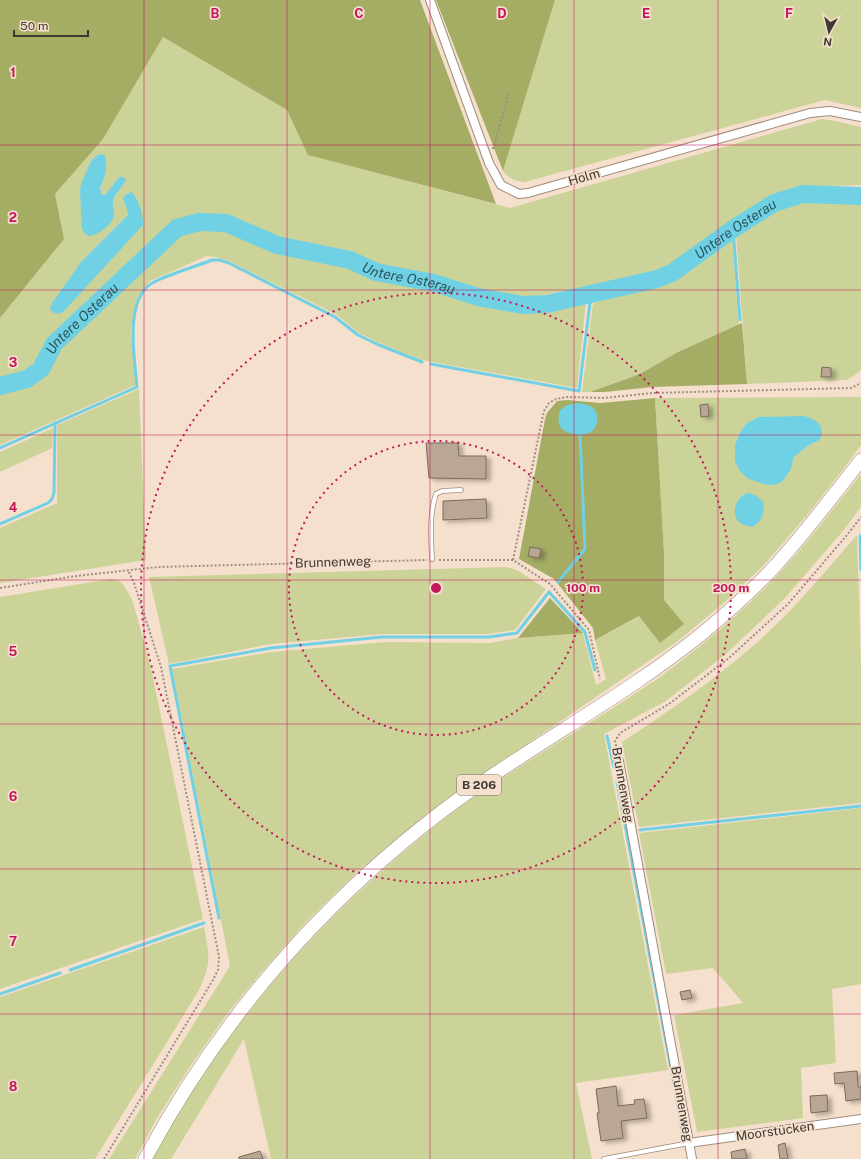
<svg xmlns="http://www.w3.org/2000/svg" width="861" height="1159" font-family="'Public Sans',sans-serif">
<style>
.green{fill:#ccd398;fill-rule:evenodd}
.forest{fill:#a5ac64}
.water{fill:#6fd1e3}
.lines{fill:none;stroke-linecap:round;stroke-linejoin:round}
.stream{stroke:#6fd1e3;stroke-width:3}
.river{stroke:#6fd1e3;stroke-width:18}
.building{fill:#baa695;stroke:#7c6a59;filter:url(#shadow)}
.lane-casing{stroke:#a08c7b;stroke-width:5.5}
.street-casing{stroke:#a08c7b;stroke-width:10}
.primary-casing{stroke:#a08c7b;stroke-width:14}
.path{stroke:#9e8f82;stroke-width:2;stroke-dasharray:2 2;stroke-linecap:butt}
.lane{stroke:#fff;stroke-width:4}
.street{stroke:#fff;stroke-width:8}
.primary{stroke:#fff;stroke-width:13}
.grid{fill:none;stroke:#c2185b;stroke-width:1;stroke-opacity:0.55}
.ring{fill:none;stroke:#c2185b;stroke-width:2;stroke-dasharray:2 4}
.labels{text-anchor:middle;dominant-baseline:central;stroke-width:3.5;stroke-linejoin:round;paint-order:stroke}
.shield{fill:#f5e0ce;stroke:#766a60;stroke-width:1}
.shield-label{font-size:12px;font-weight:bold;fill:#403831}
.street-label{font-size:13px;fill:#403831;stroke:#f5e0ce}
.water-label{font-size:14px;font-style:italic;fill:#2a565e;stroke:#f5e0ce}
.grid-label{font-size:13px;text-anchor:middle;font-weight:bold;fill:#c2185b;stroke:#f5e0ce;stroke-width:3.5;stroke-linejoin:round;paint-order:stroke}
.centre{fill:#c2185b;stroke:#f5e0ce;stroke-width:2}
.ring-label{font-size:12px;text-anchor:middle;font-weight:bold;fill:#c2185b;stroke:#f5e0ce;stroke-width:3.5;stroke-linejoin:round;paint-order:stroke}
</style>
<defs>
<filter id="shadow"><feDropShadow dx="4.5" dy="2.5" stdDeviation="2" flood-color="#0004"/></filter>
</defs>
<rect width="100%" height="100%" fill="#f5e0ce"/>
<g class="green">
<path d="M555 0H861V108L825 100 525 182C515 181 509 179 503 171Z"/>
<path d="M163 37 287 110 309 155 510 208 822 119 835 121 861 127V185L805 187 772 197 657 273 523 299 482 289 435 275 413 273 379 266 350 251 275 238 224 215 179 219 168 225 50 336C43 348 36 366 22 371 15 374 7 376 0 378V318L64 239 55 194 103 139ZM101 154 106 162 103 183 100 188 102 196 106 194 119 177 124 184C116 193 111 201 114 213L82 212 80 192 91 161 96 156ZM128 209 142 225 81 262 128 215Z"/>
<path d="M861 195V370L858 373 847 380 747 384 736 234C748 226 764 212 776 206 804 194 831 196 861 195Z"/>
<polygon points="223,225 266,247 302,259 347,267 374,278 391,282 434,288 478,303 520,313 586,302 577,388 422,360 379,343 359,333 337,315 229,261 216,257 207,256 150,281 142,291 137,299 131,329 136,385 0,445 0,390 35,380 55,343 181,229"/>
<polygon points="732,238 739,325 676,353 640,374 590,392 582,392 593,303 657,286"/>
<polygon points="139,389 146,560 0,583 0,528 57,503 57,425"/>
<path d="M861 397V445L841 472 808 514 764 565 725 602 678 641 451 796 357 872 306 922 259 975 227 1014 191 1065 157 1118 135 1159H109L230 966 172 669 271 652 385 642 489 643 518 638 583 633 596 685 606 679 595 640 640 616 664 601V553L655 398ZM746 424 818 441 809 445 794 457 791 469 783 481 735 445 740 432Z"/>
<polygon points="53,428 52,448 0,472 0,452"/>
<path d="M861 474V507L843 531 785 598 726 654 666 701 604 734 668 1070 576 1083 592 1159H271L244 1039 171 1159H152C222 1031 311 927 424 835 496 776 580 732 657 679 703 646 747 608 785 567 812 537 836 505 861 474Z"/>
<path d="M857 535 861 664V803L639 827 622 742C670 711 717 678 760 640 795 608 826 571 857 535Z"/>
<polygon points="506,567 517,570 546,589 515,630 488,634 383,634 271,644 169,664 149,577"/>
<polygon points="111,579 118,580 124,585 133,602 151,668 203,919 0,989 0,597"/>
<polygon points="861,808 861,984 832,989 836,1063 801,1068 803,1118 697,1132 674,1015 743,1003 713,968 666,974 639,833"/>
<path d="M204 927C209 955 212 963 199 990L95 1159H0V997Z"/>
</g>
<g class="forest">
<polygon points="0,0 420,0 496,204 308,155 287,110 163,37 103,139 55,194 64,239 0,318"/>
<polygon points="436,0 555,0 503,171"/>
<polygon points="742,323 747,384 652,387 605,392 590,392 640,374 676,353"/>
<polygon points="655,398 664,553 664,600 684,624 660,643 639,616 595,640 593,628 554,579 519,559 545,419 547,413 557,401 567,400 601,403"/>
<polygon points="550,598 583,633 518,638"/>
</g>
<g class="water">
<path d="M101 154 105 156C108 166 105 179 100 188L102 195 106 194 119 177H123L126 180C123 187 116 192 114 199 112 204 114 209 114 215 113 225 98 235 89 236L85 234 82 229 80 192 81 184 91 161 96 156Z"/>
<path d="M131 192C138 197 144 216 143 225L64 311 59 314 54 313 50 309 52 303 81 262 128 215 127 209 123 199 125 195Z"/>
<path d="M578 403C583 404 589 404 593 408 600 413 598 428 591 432 583 437 568 435 561 428 557 423 559 415 560 410L567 405Z"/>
<path d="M804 416C816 420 822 422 822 436L818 441 809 445 794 457 791 469 783 481 775 485 763 484 747 478 739 470 735 461V445L740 432 746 424 758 417Z"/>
<path d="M750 493 758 497 764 503C764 513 762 522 752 527 749 526 743 525 740 523 731 516 735 499 744 495 744 494 749 493 750 493Z"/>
</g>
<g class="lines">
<g class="stream">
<polyline points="733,229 740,320"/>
<polyline points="431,364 579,391 591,295"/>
<path d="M0 448 137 387C135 359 123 298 154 282 170 274 194 267 212 260H219L229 263 335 317 358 335 379 345 422 362"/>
<polyline points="0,524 48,503 52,499 54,493 55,423"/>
<polyline points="861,535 860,536 861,570"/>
<polyline points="558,582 585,549 580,433"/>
<polyline points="607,736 614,767"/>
<polyline points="617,782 674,1084"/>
<polyline points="640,830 861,806"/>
<polyline points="219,918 170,666 271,648 382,637 489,637 517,633 549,592 585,632 595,670"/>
<polyline points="70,970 204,923"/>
<polyline points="0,994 60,973"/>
<polyline points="676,1096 683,1136"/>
</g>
<path class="river" id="s1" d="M0 386 27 379 41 369 54 344 177 228 199 222 226 223 277 245 350 260 376 272 434 283 478 297 522 305 547 304 657 279 672 273 733 229 774 203 803 194 861 196"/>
</g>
<g class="building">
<polygon points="822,367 831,368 831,377 821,377"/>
<polygon points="708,404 709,416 701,417 700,405"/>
<polygon points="426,443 458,443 459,456 486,456 486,479 429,478"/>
<polygon points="486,499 487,518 443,520 443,501"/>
<polygon points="530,547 541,549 539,558 528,556"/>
<polygon points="690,990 692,998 682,1000 680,992"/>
<polygon points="857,1071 858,1087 861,1087 861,1099 846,1101 844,1083 835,1084 834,1073"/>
<polygon points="616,1086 618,1106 635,1104 634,1100 644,1099 647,1118 621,1121 623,1138 601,1141 597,1113 599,1113 596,1089"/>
<polygon points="827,1095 828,1111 811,1113 810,1096"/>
<polygon points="785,1143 788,1159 780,1159 778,1145"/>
<polygon points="745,1149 747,1159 732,1159 731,1152"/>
<polygon points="260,1151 263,1159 239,1159 239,1157"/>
</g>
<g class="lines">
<defs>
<g id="lane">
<path d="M432 559C431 538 429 515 436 494L442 491 461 490"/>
<polyline points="604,1159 689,1143"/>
</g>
<g id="street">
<polyline points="430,0 489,163 501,185 519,194 528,193 810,113 830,111 861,117"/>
<polyline points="619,761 692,1159"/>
<polyline points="689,1143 861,1119"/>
</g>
<path id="primary" d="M145 1159C216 1026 309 916 427 823 515 753 617 703 704 632 728 612 753 590 775 566 805 533 833 496 861 460"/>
</defs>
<use href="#lane" class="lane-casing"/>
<use href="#street" class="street-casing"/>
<use href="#primary" class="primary-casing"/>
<g class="path">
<polyline points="493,149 509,92"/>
<polyline points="439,560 513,560 550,584 589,630 600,679"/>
<polyline points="513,560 542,420 544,411 549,403 556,399 567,397 604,398 653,393 851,388 861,383"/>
<polyline points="0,588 76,576 158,567 427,560"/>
<polyline points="618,754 615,741 620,733 669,704 729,658 788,604 847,535 861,517"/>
<polyline points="104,1159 213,980 218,970 219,957 161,667 134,583 128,570"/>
</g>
<use href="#lane" class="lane"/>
<use href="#street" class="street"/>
<use href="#primary" class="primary"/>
</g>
<path class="grid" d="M144 0V1159M287 0V1159M430 0V1159M574 0V1159M718 0V1159M0 145H861M0 290H861M0 435H861M0 580H861M0 724H861M0 869H861M0 1014H861"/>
<g class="ring">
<circle cx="436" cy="588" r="147"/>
<circle cx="436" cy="588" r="295"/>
</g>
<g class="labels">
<rect class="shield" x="457" y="775" width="44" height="20" rx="3"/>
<g class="shield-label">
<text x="479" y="785">B 206</text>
</g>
<g class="street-label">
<text transform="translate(584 177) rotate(-16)">Holm</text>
<text transform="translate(333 562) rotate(-2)">Brunnenweg</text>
<text transform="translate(623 785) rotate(80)">Brunnenweg</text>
<text transform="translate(682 1104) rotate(80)">Brunnenweg</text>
<text transform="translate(775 1131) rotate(-8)">Moorstücken</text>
</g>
<g class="water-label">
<text stroke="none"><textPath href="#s1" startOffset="832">Untere Osterau</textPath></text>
<text stroke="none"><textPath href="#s1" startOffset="484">Untere Osterau</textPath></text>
<text stroke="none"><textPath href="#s1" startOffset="111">Untere Osterau</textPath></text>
</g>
</g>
<g class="grid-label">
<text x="215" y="18">B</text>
<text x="359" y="18">C</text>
<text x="502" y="18">D</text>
<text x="646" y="18">E</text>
<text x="789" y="18">F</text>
<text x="13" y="77">1</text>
<text x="13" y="222">2</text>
<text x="13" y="367">3</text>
<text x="13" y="512">4</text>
<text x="13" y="656">5</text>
<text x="13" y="801">6</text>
<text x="13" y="946">7</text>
<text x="13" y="1091">8</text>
</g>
<circle cx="436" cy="588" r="6" class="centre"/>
<g class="ring-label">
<text x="583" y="592">100 m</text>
<text x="731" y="592">200 m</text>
</g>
<g transform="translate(829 32) rotate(188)" stroke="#f5e0ce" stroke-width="3" paint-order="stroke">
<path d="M0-3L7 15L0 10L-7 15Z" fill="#403831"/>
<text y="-6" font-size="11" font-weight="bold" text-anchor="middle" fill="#403831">N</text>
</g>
<path d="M14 30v6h74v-6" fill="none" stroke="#403831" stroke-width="2"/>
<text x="20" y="30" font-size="12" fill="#403831" stroke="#f5e0ce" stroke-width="3" paint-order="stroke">50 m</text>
</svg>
